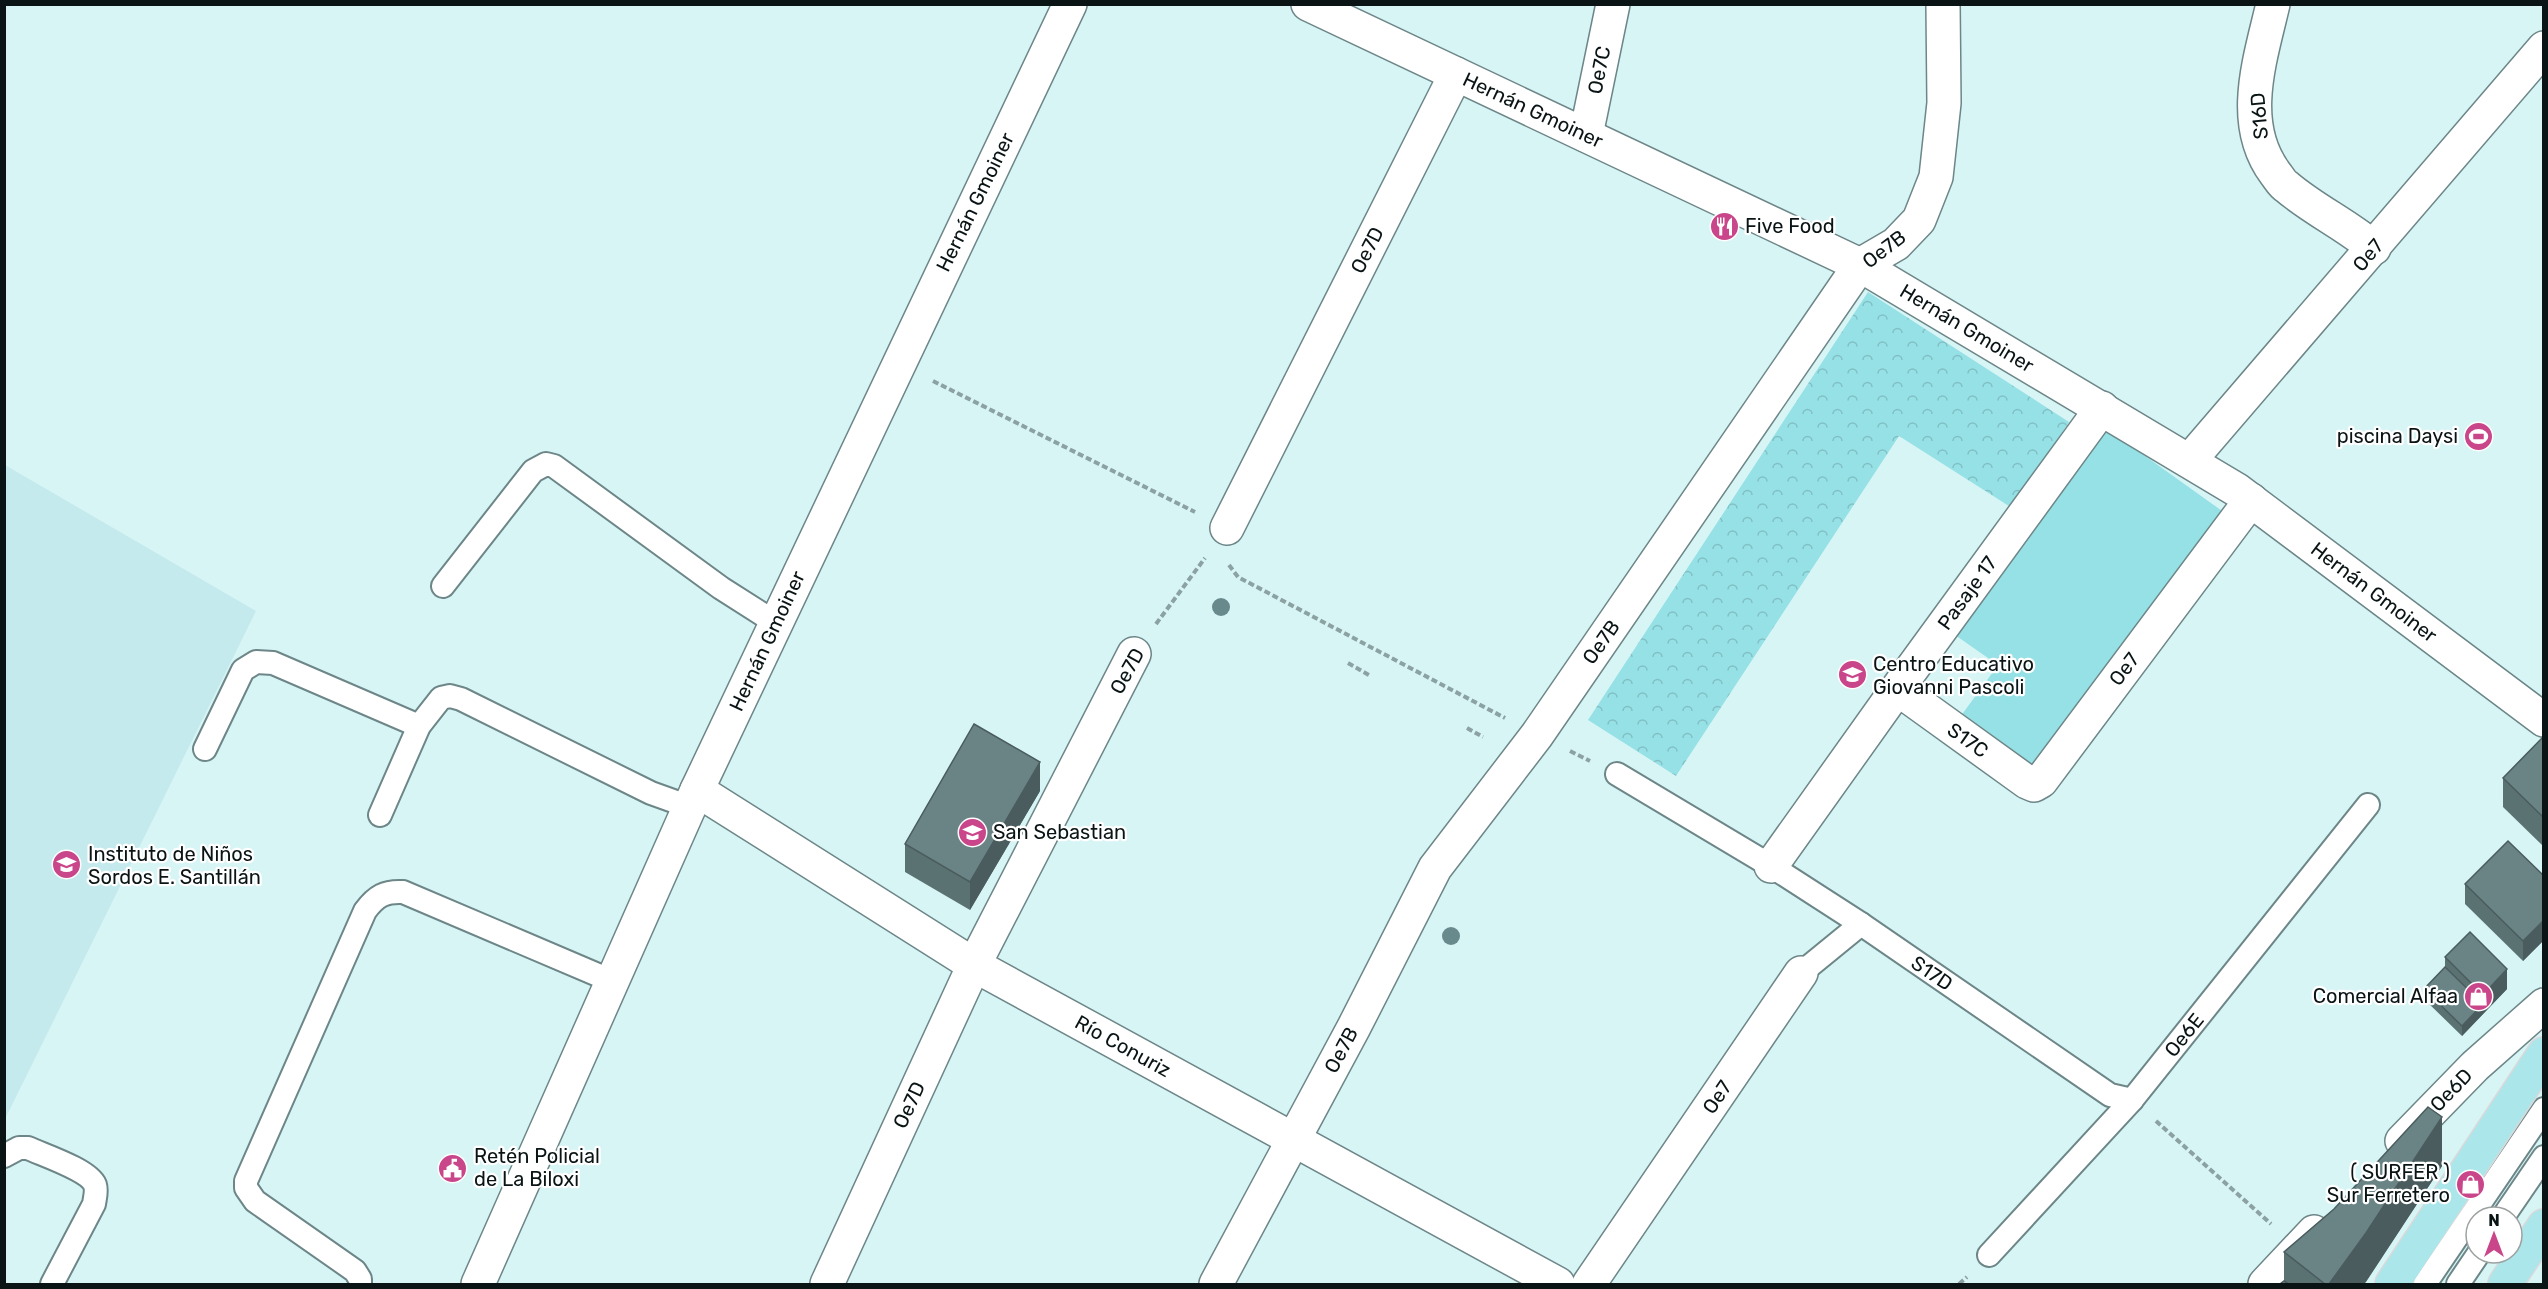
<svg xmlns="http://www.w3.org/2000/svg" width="2548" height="1289" font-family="Rubik,sans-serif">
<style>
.built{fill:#c4eaed}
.park{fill:url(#park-crowns)}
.garden{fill:#96e1e6}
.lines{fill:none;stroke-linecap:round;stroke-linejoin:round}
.lane-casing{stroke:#6d8688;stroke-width:26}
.street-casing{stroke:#6d8688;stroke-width:36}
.primary-casing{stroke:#d8d9da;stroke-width:36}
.path{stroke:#8ba1a2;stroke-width:4;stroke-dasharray:6 3;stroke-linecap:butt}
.lane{stroke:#fff;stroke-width:22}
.street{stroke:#fff;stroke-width:33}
.primary{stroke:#abe6eb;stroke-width:33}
.tree{fill:#688a8c}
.wall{fill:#5b7273}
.shaded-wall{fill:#4a5c5e}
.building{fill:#6a8486;stroke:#4a5c5e;stroke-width:1.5}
.labels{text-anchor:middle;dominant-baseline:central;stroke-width:4.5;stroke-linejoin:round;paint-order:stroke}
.street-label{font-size:20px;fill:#0a1415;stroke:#fff}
.poi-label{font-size:20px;fill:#0a1415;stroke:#fff;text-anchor:start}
</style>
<defs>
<pattern id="park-crowns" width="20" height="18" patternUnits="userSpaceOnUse" patternTransform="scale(1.5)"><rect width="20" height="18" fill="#96e1e6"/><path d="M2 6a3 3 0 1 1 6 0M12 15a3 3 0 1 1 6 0" fill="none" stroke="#80c0c4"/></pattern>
</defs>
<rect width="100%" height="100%" fill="#d8f5f6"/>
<polygon class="built" points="5,465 256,611 5,1119"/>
<polygon class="park" points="1868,292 2069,422 2012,508 1899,436 1676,776 1588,720"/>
<polygon class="garden" points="2106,428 2225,513 2032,779 1955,724 1998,665 1955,635"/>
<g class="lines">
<defs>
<g id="lane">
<polyline points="443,586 533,471 546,464 554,466 721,588 776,623"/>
<polyline points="205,749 243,670 256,662 273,663 419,726"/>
<polyline points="1617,774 1771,866 1861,924 2110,1095 2132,1100"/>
<polyline points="380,815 419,726 441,698 450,696 461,699 651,793 690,807"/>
<polyline points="1801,973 1861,924"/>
<path d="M4 1156 19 1148H28C43 1155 89 1170 95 1185 97 1191 95 1197 94 1204L52 1284"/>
<polyline points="2503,1217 2544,1157"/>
<polyline points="1989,1255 2132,1100 2368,805"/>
<path d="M360 1284V1279L355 1271 255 1201 246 1188V1181L365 911C376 896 385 891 403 892L612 981"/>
<polyline points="2425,1284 2544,1109"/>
<polyline points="2458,1284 2479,1253"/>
</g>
<g id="street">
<polyline points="1308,4 1860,265 2237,490 2544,720"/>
<path d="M2273 4C2260 60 2238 123 2275 173 2279 178 2282 184 2287 187 2314 210 2347 225 2374 248"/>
<polyline points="1586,135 1613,4"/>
<polyline points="2190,460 2544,48"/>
<polyline points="1227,528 1456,74"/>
<polyline points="1898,689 2027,782 2034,785 2041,781 2251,500"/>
<polyline points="697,790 974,965 1558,1284"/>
<polyline points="1771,866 1900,685 2102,408"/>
<polyline points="2402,1141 2475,1066 2544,1005"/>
<polyline points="478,1284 697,790 1070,4"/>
<polyline points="827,1284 974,965 1134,654"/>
<polyline points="1216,1284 1354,1027 1435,868 1537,735 1860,265 1896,244 1919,220 1936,177 1944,103 1943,4"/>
<polyline points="1589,1284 1801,973"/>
<polyline points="2265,1284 2314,1232"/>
</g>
<g id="primary">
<polyline points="2392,1284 2544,1054"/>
<polyline points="2505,1284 2544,1226"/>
</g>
</defs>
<use href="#lane" class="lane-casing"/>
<use href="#street" class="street-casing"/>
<use href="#primary" class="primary-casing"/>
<g class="path">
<polyline points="933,381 1195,512"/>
<polyline points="1229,565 1238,577 1505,718"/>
<polyline points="1156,624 1205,558"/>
<polyline points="1348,663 1369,675"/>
<polyline points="1467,728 1483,737"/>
<polyline points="1570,751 1590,761"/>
<polyline points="2156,1121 2271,1224"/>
<polyline points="1959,1284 1967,1277"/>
</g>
<use href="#lane" class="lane"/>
<use href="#street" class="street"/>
<use href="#primary" class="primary"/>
</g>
<g class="tree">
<circle cx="1221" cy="607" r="9"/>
<circle cx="1451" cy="936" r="9"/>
</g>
<g class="wall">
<polygon points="2544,736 2544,847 2503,807 2503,778"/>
<polygon points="1040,791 970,910 905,872 905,844"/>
<polygon points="2544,876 2544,940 2523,961 2465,904 2465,884"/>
<polygon points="2445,957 2507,989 2462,1036 2424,999 2424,989 2445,967"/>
<polygon points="2442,1166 2364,1284 2280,1284 2284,1281 2284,1252 2334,1209"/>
</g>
<g class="shaded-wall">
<polygon points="1040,762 1040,791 970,910 970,882"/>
<polygon points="2544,920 2544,940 2523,961 2523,941"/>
<polygon points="2507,969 2507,989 2462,1036 2462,1026 2483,1004 2483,995"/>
<polygon points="2442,1117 2442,1166 2366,1282 2364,1284 2329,1284"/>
</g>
<g class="building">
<polygon points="974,724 1040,762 970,882 905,844"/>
<polygon points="2544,736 2544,818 2503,778"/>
<polygon points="2508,841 2544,876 2544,920 2523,941 2465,884"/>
<polygon points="2470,932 2507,969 2483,995 2445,957"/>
<polygon points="2445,967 2483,1004 2462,1026 2424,989"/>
<polygon points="2428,1107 2442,1117 2366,1233 2329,1284 2325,1284 2284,1252 2334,1209"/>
<polygon points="2284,1281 2289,1284 2280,1284"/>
</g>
<defs>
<symbol id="restaurant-disc" viewBox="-11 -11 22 22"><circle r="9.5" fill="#c9468b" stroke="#fff"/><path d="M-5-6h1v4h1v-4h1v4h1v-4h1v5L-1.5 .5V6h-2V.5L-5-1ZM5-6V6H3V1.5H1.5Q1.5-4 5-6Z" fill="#fff"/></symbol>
<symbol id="stadium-disc" viewBox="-11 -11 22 22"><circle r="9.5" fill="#c9468b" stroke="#fff"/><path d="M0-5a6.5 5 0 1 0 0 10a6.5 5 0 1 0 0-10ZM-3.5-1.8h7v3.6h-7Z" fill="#fff"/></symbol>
<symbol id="school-disc" viewBox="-11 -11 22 22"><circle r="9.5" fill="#c9468b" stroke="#fff"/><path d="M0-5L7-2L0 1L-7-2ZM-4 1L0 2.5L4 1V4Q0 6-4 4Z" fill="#fff"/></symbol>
<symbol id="shop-disc" viewBox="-11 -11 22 22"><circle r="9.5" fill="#c9468b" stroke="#fff"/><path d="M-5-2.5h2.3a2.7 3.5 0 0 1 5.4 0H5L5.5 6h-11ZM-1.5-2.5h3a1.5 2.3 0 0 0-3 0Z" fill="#fff"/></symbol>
<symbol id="civic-disc" viewBox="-11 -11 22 22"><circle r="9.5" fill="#c9468b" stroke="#fff"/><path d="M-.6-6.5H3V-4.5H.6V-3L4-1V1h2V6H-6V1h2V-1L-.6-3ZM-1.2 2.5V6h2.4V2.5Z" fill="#fff"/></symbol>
</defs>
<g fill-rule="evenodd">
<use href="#restaurant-disc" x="1708" y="210" width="33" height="33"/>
<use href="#stadium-disc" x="2462" y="420" width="33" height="33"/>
<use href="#school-disc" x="1836" y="658" width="33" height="33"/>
<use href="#school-disc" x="956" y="816" width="33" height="33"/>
<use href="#school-disc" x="50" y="848" width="33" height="33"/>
<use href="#shop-disc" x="2462" y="980" width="33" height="33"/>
<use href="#civic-disc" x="436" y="1152" width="33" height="33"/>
<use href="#shop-disc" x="2454" y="1168" width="33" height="33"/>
</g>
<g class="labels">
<g class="street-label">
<text transform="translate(1599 70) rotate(-79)">Oe7C</text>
<text transform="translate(1533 110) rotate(25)">Hernán Gmoiner</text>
<text transform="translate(2259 116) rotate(-95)">S16D</text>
<text transform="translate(975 202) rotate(-64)">Hernán Gmoiner</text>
<text transform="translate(1884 249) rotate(-37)">Oe7B</text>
<text transform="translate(1367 250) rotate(-63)">Oe7D</text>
<text transform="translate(2368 255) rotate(-50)">Oe7</text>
<text transform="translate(1967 328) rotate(31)">Hernán Gmoiner</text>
<text transform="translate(2374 592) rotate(37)">Hernán Gmoiner</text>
<text transform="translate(1967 593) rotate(-54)">Pasaje 17</text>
<text transform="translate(767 641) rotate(-65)">Hernán Gmoiner</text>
<text transform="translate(1601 642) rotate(-55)">Oe7B</text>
<text transform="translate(2124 669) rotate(-53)">Oe7</text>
<text transform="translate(1127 671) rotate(-61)">Oe7D</text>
<text transform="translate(1968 740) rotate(35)">S17C</text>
<text transform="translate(1932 973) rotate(34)">S17D</text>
<text transform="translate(2184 1035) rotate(-51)">Oe6E</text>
<text transform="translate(1123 1046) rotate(29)">Río Conuriz</text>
<text transform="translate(1341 1050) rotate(-62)">Oe7B</text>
<text transform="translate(2451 1090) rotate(-46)">Oe6D</text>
<text transform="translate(1717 1097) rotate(-56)">Oe7</text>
<text transform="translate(909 1105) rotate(-65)">Oe7D</text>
</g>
<g class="poi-label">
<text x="1745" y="226">Five Food</text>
<text x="2458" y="436" text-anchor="end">piscina Daysi</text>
<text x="1873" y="664">Centro Educativo<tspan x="1873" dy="23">Giovanni Pascoli</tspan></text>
<text x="993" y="832">San Sebastian</text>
<text x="88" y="854">Instituto de Niños<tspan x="88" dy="23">Sordos E. Santillán</tspan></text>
<text x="2458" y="996" text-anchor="end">Comercial Alfaa</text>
<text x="474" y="1156">Retén Policial<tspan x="474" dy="23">de La Biloxi</tspan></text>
<text x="2450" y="1172" text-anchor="end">( SURFER )<tspan x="2450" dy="23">Sur Ferretero</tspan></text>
</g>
</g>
<rect width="2548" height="1289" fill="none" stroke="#0a1415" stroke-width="12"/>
<g transform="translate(2494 1235)"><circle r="28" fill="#ffffff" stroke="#9da1a1" stroke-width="1.5"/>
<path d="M0-4.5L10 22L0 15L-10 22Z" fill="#c9468b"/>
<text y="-9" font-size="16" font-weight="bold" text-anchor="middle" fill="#0a1415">N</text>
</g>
</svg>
